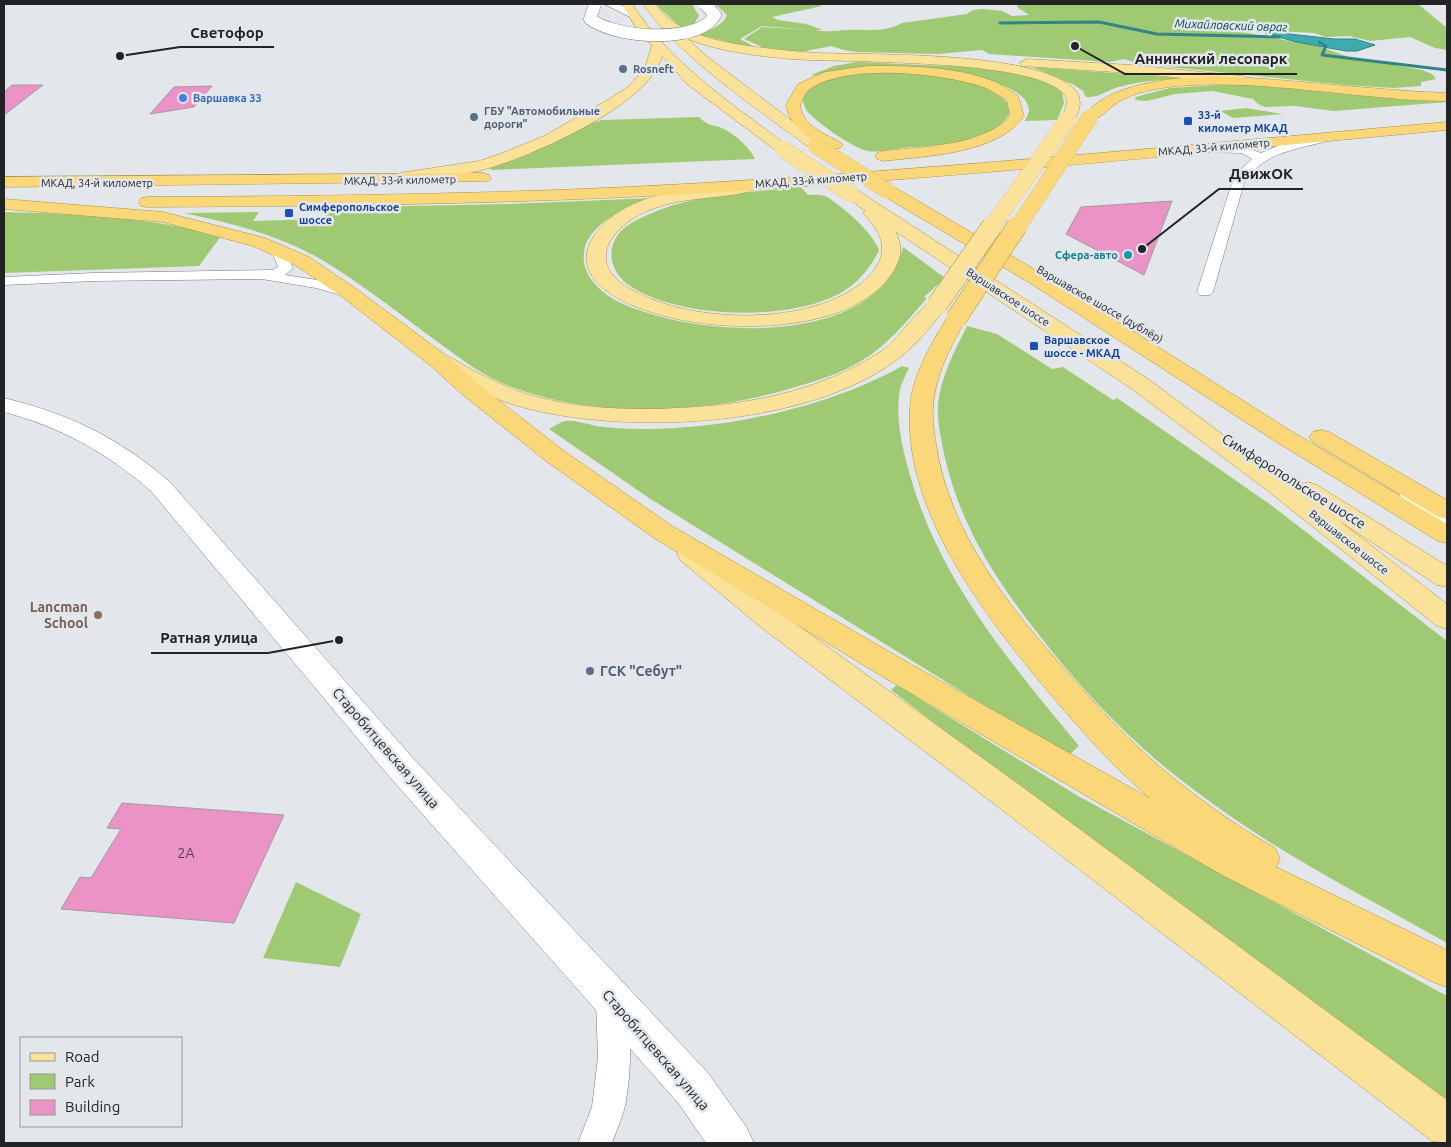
<svg xmlns="http://www.w3.org/2000/svg" width="1451" height="1147" font-family="Ubuntu,sans-serif">
<style>
.green{fill:#a0c973}
.water{fill:#3cacaf;stroke:#348385}
.lines{fill:none;stroke-linecap:round;stroke-linejoin:round}
.stream{stroke:#348385;stroke-width:3}
.building{fill:#eb93c7;stroke:#a09c9e}
.minor-casing{stroke:#777a7d;stroke-width:1}
.tertiary-casing{stroke:#777a7d;stroke-width:1}
.secondary-casing{stroke:#777a7d;stroke-width:1}
.primary-casing{stroke:#ad9246;stroke-width:1}
.trunk-casing{stroke:#ad9246;stroke-width:1}
.minor{fill:#fff;fill-rule:evenodd}
.tertiary{fill:#fff;fill-rule:evenodd}
.secondary{fill:#fff;fill-rule:evenodd}
.primary{fill:#fbe29b;fill-rule:evenodd}
.trunk{fill:#fad87a;fill-rule:evenodd}
.secondary-bridge-casing{stroke:#777a7d;stroke-width:13;stroke-linecap:butt}
.primary-bridge-far1-casing{stroke:#ad9246;stroke-width:16;stroke-linecap:butt}
.primary-bridge-casing{stroke:#ad9246;stroke-width:21;stroke-linecap:butt}
.trunk-bridge-far1-casing{stroke:#ad9246;stroke-width:16;stroke-linecap:butt}
.trunk-bridge-casing{stroke:#ad9246;stroke-width:21;stroke-linecap:butt}
.secondary-bridge{stroke:#fff;stroke-width:12}
.primary-bridge-far1{stroke:#fbe29b;stroke-width:16}
.primary-bridge{stroke:#fbe29b;stroke-width:20}
.trunk-bridge-far1{stroke:#fad87a;stroke-width:16}
.trunk-bridge{stroke:#fad87a;stroke-width:20}
.service-dot{fill:#5c6f8a;stroke:#e3e7eb;stroke-width:2}
.shop-dot{fill:#3f7fe0;stroke:#e3e7eb;stroke-width:2}
.transit-dot{fill:#1a4fb4;stroke:#e3e7eb;stroke-width:2}
.culture-dot{fill:#0f9aa8;stroke:#e3e7eb;stroke-width:2}
.education-dot{fill:#8d6e63;stroke:#e3e7eb;stroke-width:2}
.labels{text-anchor:middle;dominant-baseline:central;stroke-width:5;stroke-linejoin:round;paint-order:stroke}
.far-service-label{font-size:11px;font-weight:bold;fill:#4e5e75;stroke:#e3e7eb;text-anchor:start}
.far-shop-label{font-size:11px;font-weight:bold;fill:#366cbe;stroke:#e3e7eb;text-anchor:start}
.far-transit-label{font-size:11px;font-weight:bold;fill:#164399;stroke:#e3e7eb;text-anchor:start}
.far-street-label{font-size:11px;fill:#212324;stroke:#e3e7eb}
.far-culture-label{font-size:11px;font-weight:bold;fill:#0d838f;stroke:#e3e7eb;text-anchor:end}
.far-water-label{font-size:12px;font-style:italic;fill:#004647;stroke:#e3e7eb}
.street-label{font-size:14px;fill:#212324;stroke:#e3e7eb}
.education-label{font-size:14px;font-weight:bold;fill:#785e54;stroke:#e3e7eb;text-anchor:end}
.service-label{font-size:14px;font-weight:bold;fill:#4e5e75;stroke:#e3e7eb;text-anchor:start}
.near-number-label{font-size:14px;fill:#543f4d}
.leader{fill:none;stroke:#212324;stroke-width:2}
.callout-dot{fill:#212324;stroke:#e3e7eb;stroke-width:2}
.callout-label{font-size:15px;text-anchor:middle;font-weight:bold;fill:#212324;stroke:#e3e7eb;stroke-width:5;stroke-linejoin:round;paint-order:stroke}
</style>
<rect width="100%" height="100%" fill="#e3e7eb"/>
<g class="green">
<polygon points="657,4 692,4 699,16 694,24 681,27 658,7"/>
<path d="M715 4H814L822 6 772 17 778 20 806 24 823 30H816C827 33 837 30 848 30 867 29 884 33 902 23L967 14 973 10 983 9 1002 11 1012 16 1029 15 1017 7 1018 4H1418L1447 28V50L1435 48 1410 37 1370 41 1349 36 1326 37 1314 33 1240 29 1243 32 1321 47 1346 56 1422 70 1432 74 1436 79 1421 82V86L1393 88 1346 85 1140 64 1124 59 1110 62 989 54 982 50 938 54 858 52 844 50 831 46 806 51H771L744 39 762 27 810 30 762 26 740 39 760 50 696 34C709 30 721 28 727 15Z"/>
<path d="M857 62 991 68 1046 81 1062 92 1064 103 1057 120 1025 121C1026 118 1029 113 1029 110 1027 73 902 65 875 66 861 67 847 68 833 71 826 73 818 77 811 75L834 66Z"/>
<path d="M1032 67 1182 78C1161 80 1140 81 1119 87 1107 90 1099 98 1086 97L1083 91 1074 85Z"/>
<path d="M861 72C898 72 995 69 1011 110 997 145 934 145 903 148 893 149 878 153 868 151 854 149 816 122 807 111 805 108 804 104 802 100 809 78 841 76 861 72Z"/>
<polygon points="1236,84 1447,101 1447,102 1334,111 1295,106 1265,107 1258,104 1253,99 1212,91 1175,94 1147,101 1135,100 1136,97 1139,96 1170,88"/>
<polygon points="1246,108 1283,114 1233,118 1220,111"/>
<path d="M699 117C712 129 712 123 724 129 736 135 750 148 755 159L492 170 490 168 530 154 583 126 602 120Z"/>
<path d="M801 187 808 195C813 195 822 194 827 197 843 207 874 233 879 251 871 265 864 276 851 286 803 324 673 320 626 283 609 269 606 246 622 230 632 221 647 215 659 210 703 193 755 192 801 187Z"/>
<path d="M653 198C624 209 572 229 586 270 591 283 603 293 615 300 688 338 878 352 903 247L945 278 924 297 927 298C907 321 888 345 861 361 840 374 816 381 792 388 704 415 589 420 502 383 479 373 460 358 439 343 405 318 371 291 335 268 290 238 236 224 184 213L259 212 253 221 320 219 335 210 362 207 510 204Z"/>
<path d="M4 212C77 214 149 217 221 236L199 266 4 273Z"/>
<path d="M967 326 997 334 1052 369 1063 367 1113 400 1117 398 1271 505 1447 641V943C1363 895 1274 851 1197 792 1135 747 1083 692 1036 631 994 577 961 526 945 458 942 442 937 424 938 407 940 378 954 352 967 326Z"/>
<path d="M902 366 909 368C906 374 902 382 900 389 895 418 902 447 910 475 939 580 1011 663 1079 746L1070 754 1003 717 649 498 549 429C553 427 560 422 566 421 574 420 587 424 596 426 611 428 626 429 641 429 724 430 830 407 902 366Z"/>
<polygon points="897,685 1078,796 1447,996 1447,1104 1009,780 891,690"/>
<polygon points="296,882 361,914 340,967 263,958"/>
</g>
<polygon class="water" points="1271,32 1334,39 1355,39 1375,45 1357,51 1346,51 1296,42 1265,33"/>
<g class="lines">
<g class="stream">
<polyline points="1000,23 1099,22 1157,34 1280,37"/>
<polyline points="1319,42 1326,46 1322,55 1447,70"/>
</g>
</g>
<g class="building">
<polygon points="12,85 43,85 4,115 4,92"/>
<polygon points="212,86 194,107 150,114 174,87"/>
<polygon points="1172,201 1144,275 1066,234 1081,207"/>
<polygon points="122,803 284,815 234,923 61,909 80,877 91,878 121,829 107,828"/>
</g>
<g class="lines">
<defs>
<g id="minor">
<path d="M1323 135 1329 139 1327 141C1295 150 1263 152 1244 183L1213 292 1210 295H1200L1197 292 1232 183 1241 169 1252 159 1242 153 1207 152 1205 149 1207 146H1242L1261 153 1282 144Z"/>
<polygon points="278,246 283,247 293,268 285,275 317,280 353,289 356,292 353,295 348,297 316,288 262,279 94,281 4,285 4,277 94,273 272,270 278,267 271,250 273,247"/>
<polygon points="1409,490 1416,492 1447,515 1447,531 1440,530 1402,500 1399,496 1402,492"/>
<path d="M611 986 622 991C634 1018 631 1077 625 1106 622 1119 616 1131 612 1143H578L592 1107 598 1057 596 1001 600 991Z"/>
</g>
<path id="tertiary" d="M4 398C72 415 115 436 169 481L412 757 709 1074 747 1128 754 1143H706L679 1104 388 775 151 491C107 453 61 427 4 412Z"/>
<polygon id="secondary" points="604,4 619,4 638,14 632,17 628,16"/>
<g id="primary">
<path d="M622 4H632C672 65 731 103 788 146L791 149 788 152H778L687 84 662 56C651 104 534 155 489 168 462 176 434 179 406 181L400 179 398 176 400 173 479 161 500 154 544 136 606 101 628 87 644 70 652 46 638 31Z"/>
<path d="M643 4H655C672 28 701 37 730 43 758 48 787 51 817 53 874 55 1032 51 1073 88 1084 98 1080 112 1073 122H1063L1061 119C1064 112 1070 101 1064 94 1033 58 844 63 792 59 758 56 721 52 688 39L705 55 821 143 824 146 821 149H811C757 108 682 60 643 4Z"/>
<polygon points="1027,59 1131,65 1243,76 1250,80 1243,84 1131,73 1022,66 1020,63"/>
<path d="M742 183 748 184 750 188 748 192C717 199 685 197 655 208 613 223 580 263 634 291 692 323 804 326 859 285 876 272 890 253 877 231 873 224 868 219 863 213L865 211 843 194 845 190H857L1148 379 1296 489 1299 485 1308 482 1317 485 1447 566V587L1437 585 1338 520 1447 604V629L1437 626 1268 491 1132 389 895 231C904 247 901 262 890 276 826 368 536 321 594 236 625 191 693 188 742 183Z"/>
<path d="M937 299 944 301 947 305C934 324 917 344 899 358 809 428 624 436 518 406 487 397 460 381 432 366L429 361 432 356C438 355 442 354 447 356 456 360 465 366 474 371 492 380 510 389 530 395 585 412 661 411 718 405 775 399 835 383 883 350 899 339 921 303 937 299Z"/>
<polygon points="690,545 700,548 782,614 1021,786 1447,1100 1447,1143 1432,1141 997,806 762,628 680,560 677,554 680,548"/>
</g>
<g id="trunk">
<path d="M868 66C910 66 955 66 995 82 1003 85 1011 91 1018 96L1024 116C998 154 926 156 883 161L877 159 875 156 877 153 883 151C920 147 985 146 1010 116L1007 100C999 96 992 90 983 87 942 73 847 63 810 89 805 92 803 100 800 105 803 126 823 133 840 142L843 145 840 148C820 153 788 125 786 105L798 84 825 72Z"/>
<path d="M1214 76C1292 79 1369 90 1447 93V101C1358 100 1268 79 1178 86 1159 88 1133 92 1117 103 1106 110 1098 123 1085 120L1083 117C1108 82 1174 78 1214 76Z"/>
<path d="M1447 122V130C1199 153 952 178 703 193 518 204 332 206 147 207L141 206 139 202 141 198 147 197C332 196 518 194 703 183 952 168 1199 144 1447 122Z"/>
<polygon points="483,173 489,175 491,178 489,181 4,187 4,177"/>
<polygon points="888,186 894,187 1044,275 1291,431 1447,524 1447,543 1438,541 1275,441 1030,283 882,195 880,191 882,187"/>
<path d="M4 199 163 212 265 238 309 257 355 288 447 356 479 385 564 451 672 526 907 662 1151 799C1112 766 1079 728 1046 689 985 616 904 511 910 410 911 377 930 347 946 319L949 315 956 313 963 315 966 319C951 346 935 375 933 407 932 419 934 432 936 444 949 533 1010 608 1068 673 1096 705 1125 737 1158 765 1194 796 1233 824 1275 848L1280 859 1276 867 1447 950V987L1433 982 1222 875 885 678 654 538 546 461 463 395 431 366 341 296 295 265 253 246 163 222 4 209Z"/>
<polygon points="1321,430 1329,432 1447,500 1447,519 1438,517 1313,442 1309,437 1313,432"/>
</g>
</defs>
<use href="#minor" class="minor-casing"/>
<use href="#tertiary" class="tertiary-casing"/>
<use href="#secondary" class="secondary-casing"/>
<use href="#primary" class="primary-casing"/>
<use href="#trunk" class="trunk-casing"/>
<use href="#minor" class="minor"/>
<use href="#tertiary" class="tertiary"/>
<use href="#secondary" class="secondary"/>
<use href="#primary" class="primary"/>
<use href="#trunk" class="trunk"/>
<defs>
<path id="secondary-bridge" d="M595 4 590 19C615 37 681 42 707 24 710 22 713 18 715 15L705 4"/>
<g id="primary-bridge-far1">
<polyline points="783,149 851,194"/>
<polyline points="991,228 1068,119"/>
</g>
<polyline id="primary-bridge" points="937,305 992,226"/>
<g id="trunk-bridge-far1">
<polyline points="816,146 888,191"/>
<polyline points="1017,228 1090,117"/>
</g>
<polyline id="trunk-bridge" points="956,319 1017,226"/>
</defs>
<use href="#secondary-bridge" class="secondary-bridge-casing"/>
<use href="#primary-bridge-far1" class="primary-bridge-far1-casing"/>
<use href="#primary-bridge" class="primary-bridge-casing"/>
<use href="#trunk-bridge-far1" class="trunk-bridge-far1-casing"/>
<use href="#trunk-bridge" class="trunk-bridge-casing"/>
<use href="#secondary-bridge" class="secondary-bridge"/>
<use href="#primary-bridge-far1" class="primary-bridge-far1"/>
<use href="#primary-bridge" class="primary-bridge"/>
<use href="#trunk-bridge-far1" class="trunk-bridge-far1"/>
<use href="#trunk-bridge" class="trunk-bridge"/>
</g>
<g class="service-dot">
<circle cx="623" cy="69" r="5"/>
<circle cx="474" cy="117" r="5"/>
<circle cx="590" cy="671" r="5"/>
</g>
<circle class="shop-dot" cx="183" cy="98" r="5"/>
<g class="transit-dot">
<rect x="1183" y="116" width="10" height="10" rx="2.5"/>
<rect x="284" y="208" width="10" height="10" rx="2.5"/>
<rect x="1029" y="341" width="10" height="10" rx="2.5"/>
</g>
<circle class="culture-dot" cx="1128" cy="255" r="5"/>
<circle class="education-dot" cx="98" cy="615" r="5"/>
<g class="labels">
<g class="far-service-label">
<text x="633" y="69">Rosneft</text>
<text x="484" y="111">ГБУ "Автомобильные<tspan x="484" dy="13">дороги"</tspan></text>
</g>
<g class="far-shop-label">
<text x="193" y="98">Варшавка 33</text>
</g>
<g class="far-transit-label">
<text x="1198" y="115">33-й<tspan x="1198" dy="13">километр МКАД</tspan></text>
<text x="299" y="207">Симферопольское<tspan x="299" dy="13">шоссе</tspan></text>
<text x="1044" y="340">Варшавское<tspan x="1044" dy="13">шоссе - МКАД</tspan></text>
</g>
<g class="far-street-label">
<text transform="translate(1214 147) rotate(-5)">МКАД, 33-й километр</text>
<text transform="translate(400 180) rotate(-1)">МКАД, 33-й километр</text>
<text transform="translate(811 180) rotate(-4)">МКАД, 33-й километр</text>
<text x="97" y="183">МКАД, 34-й километр</text>
<text transform="translate(1008 297) rotate(33)">Варшавское шоссе</text>
<text transform="translate(1100 304) rotate(30)">Варшавское шоссе (дублёр)</text>
<text transform="translate(1349 542) rotate(38)">Варшавское шоссе</text>
</g>
<g class="far-culture-label">
<text x="1118" y="255">Сфера-авто</text>
</g>
<g class="far-water-label">
<text transform="translate(1231 25) rotate(2)">Михайловский овраг</text>
</g>
<g class="street-label">
<text transform="translate(1294 481) rotate(32)">Симферопольское шоссе</text>
<text transform="translate(386 748) rotate(49)">Старобитцевская улица</text>
<text transform="translate(656 1050) rotate(49)">Старобитцевская улица</text>
</g>
<g class="education-label">
<text x="88" y="607">Lancman<tspan x="88" dy="16">School</tspan></text>
</g>
<g class="service-label">
<text x="600" y="671">ГСК "Себут"</text>
</g>
<g class="near-number-label">
<text x="186" y="853">2А</text>
</g>
</g>
<path class="leader" d="M120 56L180 47H274M1075 46L1125 74H1297M1142 249L1219 189H1303M339 640L268 653H151"/>
<g class="callout-dot">
<circle cx="120" cy="56" r="5"/>
<circle cx="1075" cy="46" r="5"/>
<circle cx="1142" cy="249" r="5"/>
<circle cx="339" cy="640" r="5"/>
</g>
<g class="callout-label">
<text x="227" y="38">Светофор</text>
<text x="1211" y="64">Аннинский лесопарк</text>
<text x="1261" y="179">ДвижОК</text>
<text x="209" y="643">Ратная улица</text>
</g>
<rect width="1451" height="1147" fill="none" stroke="#212324" stroke-width="10"/>
<rect x="20" y="1037" width="162" height="90" fill="#e3e7eb" stroke="#95999b"/>
<rect x="30" y="1053" width="25" height="8" fill="#fbe29b" stroke="#95999b"/>
<text x="65" y="1062" font-size="15" fill="#212324">Road</text>
<rect x="30" y="1074" width="25" height="15" fill="#a0c973" stroke="#95999b"/>
<text x="65" y="1087" font-size="15" fill="#212324">Park</text>
<rect x="30" y="1100" width="25" height="15" fill="#eb93c7" stroke="#95999b"/>
<text x="65" y="1112" font-size="15" fill="#212324">Building</text>
</svg>
